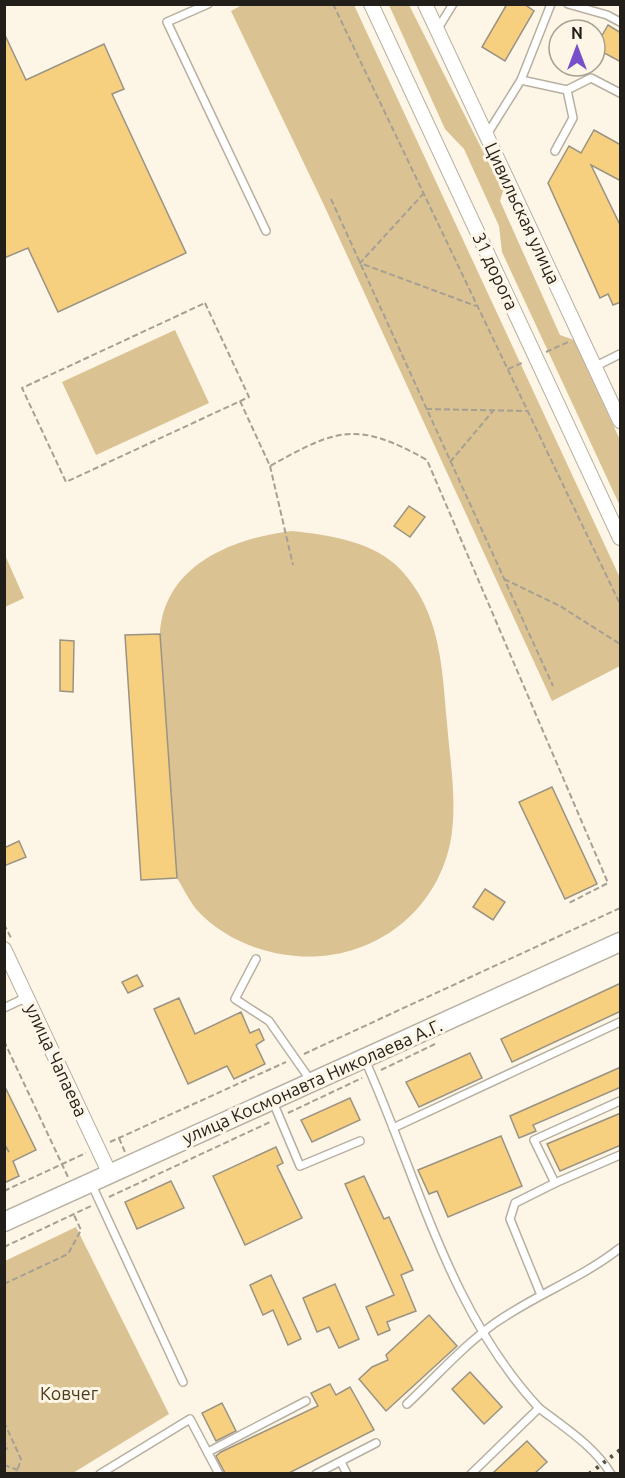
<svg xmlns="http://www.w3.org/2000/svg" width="625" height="1478" font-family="Ubuntu,sans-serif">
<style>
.green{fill:#dac293}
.building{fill:#f7d07f;stroke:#9a9384;stroke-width:1.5}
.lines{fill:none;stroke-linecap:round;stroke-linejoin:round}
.lane-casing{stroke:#b7b0a1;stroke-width:10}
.street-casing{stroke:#b7b0a1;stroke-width:16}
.secondary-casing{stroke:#b7b0a1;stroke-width:21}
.path{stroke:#a6a094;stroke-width:2;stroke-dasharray:6 3;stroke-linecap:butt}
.lane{stroke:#fff;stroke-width:7}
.street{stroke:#fff;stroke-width:14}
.secondary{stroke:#fff;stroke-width:18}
.rail{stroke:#555049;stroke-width:4;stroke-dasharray:3 6;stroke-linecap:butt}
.labels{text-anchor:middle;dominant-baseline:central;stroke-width:6;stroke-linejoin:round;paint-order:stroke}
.street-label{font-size:18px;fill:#221f1a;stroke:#fdf5e5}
.park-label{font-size:18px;fill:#4c3c19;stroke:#fdf5e5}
</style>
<rect width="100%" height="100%" fill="#fdf5e5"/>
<g class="green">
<polygon points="244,4 354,5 620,578 620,666 552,701 323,203 231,11"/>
<polygon points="389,5 409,5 503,191 500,201 560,335 574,340 620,440 620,506 502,252 499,226 464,149 445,129"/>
<polygon points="175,330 209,403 96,455 62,382"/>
<path d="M292 531C329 535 374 541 401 570 441 613 442 668 447 723 450 762 458 805 450 844 434 917 368 962 296 956 259 953 221 937 196 909 189 900 183 888 177 878L160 634C164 565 233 538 292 531Z"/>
<polygon points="5,555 24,598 5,607 4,607"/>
<polygon points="76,1227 169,1414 73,1473 5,1473 5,1261"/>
</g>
<g class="building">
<polygon points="507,4 524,4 534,11 505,61 482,47"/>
<polygon points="608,25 621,33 621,62 595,48"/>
<polygon points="4,33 26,80 104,44 124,89 112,94 186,253 58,312 28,248 4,258"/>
<polygon points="594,130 621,145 621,181 591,165 621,227 621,302 613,305 608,294 600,298 548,183 569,146 581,153"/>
<polygon points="409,506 425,517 410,537 394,526"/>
<polygon points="160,634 177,878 141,880 125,635"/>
<polygon points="60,640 74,641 73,692 60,691"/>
<polygon points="552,787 597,884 565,899 519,802"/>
<polygon points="19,841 26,857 4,866 4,848"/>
<polygon points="485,889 505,902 493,920 473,907"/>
<polygon points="137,975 143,986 128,993 122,982"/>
<polygon points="621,983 621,1011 512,1062 501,1039"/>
<polygon points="179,998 195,1034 241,1012 250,1033 259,1029 264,1040 256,1045 265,1064 234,1079 227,1066 188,1084 154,1009"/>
<polygon points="470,1053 482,1078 419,1107 406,1082"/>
<polygon points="621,1067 621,1087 533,1125 536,1131 519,1138 510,1116"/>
<polygon points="4,1085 36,1150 13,1161 19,1176 4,1183 4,1144 9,1152 4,1143"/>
<polygon points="350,1098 360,1120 312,1142 301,1120"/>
<polygon points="621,1113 621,1145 560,1171 547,1144"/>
<polygon points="501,1136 522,1186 448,1217 437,1191 429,1194 418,1170"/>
<polygon points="276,1147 283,1163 277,1166 302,1218 245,1245 213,1176"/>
<polygon points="364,1176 384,1219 389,1217 413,1270 401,1275 416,1311 387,1322 390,1330 378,1335 366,1307 394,1295 345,1184"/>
<polygon points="171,1181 184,1208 137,1229 125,1202"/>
<polygon points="271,1275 301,1339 288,1345 273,1310 263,1315 250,1285"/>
<polygon points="335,1284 359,1339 339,1348 329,1327 317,1332 303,1298"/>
<polygon points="429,1315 457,1346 386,1411 359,1379 372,1367 388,1360 386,1355"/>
<polygon points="470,1372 502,1407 484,1424 452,1389"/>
<polygon points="330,1384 336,1395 350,1387 374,1430 289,1473 225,1473 216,1456 221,1452 318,1406 311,1393"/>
<polygon points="222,1403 236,1431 216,1441 202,1413"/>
<polygon points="527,1441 547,1462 535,1473 493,1473"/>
</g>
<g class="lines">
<defs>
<g id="lane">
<polyline points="208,4 167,22 266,231"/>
<polyline points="568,4 607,15 620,22"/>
<polyline points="437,30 453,4"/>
<polyline points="521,80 567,90 573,118 555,151"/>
<polyline points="567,90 591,78 620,93"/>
<polyline points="486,136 521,80 551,4"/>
<polyline points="596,366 620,354"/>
<polyline points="256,959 235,999 269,1021 311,1081"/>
<polyline points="4,1008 27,997"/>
<path d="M365 1060C419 1180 448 1310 539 1408L471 1474"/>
<polyline points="273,1102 300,1166 360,1141"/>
<polyline points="393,1128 620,1022"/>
<polyline points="91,1183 183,1382"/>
<polyline points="555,1183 620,1155"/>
<polyline points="541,1295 510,1219 515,1203 555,1183 534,1140 620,1101"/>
<path d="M407 1404C436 1377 463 1346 495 1323 535 1295 582 1278 620 1248"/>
<path d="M539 1408C565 1428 594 1446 611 1474"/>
<polyline points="208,1452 306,1401"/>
<polyline points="341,1462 347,1474"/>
<polyline points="100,1474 190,1419 219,1474"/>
<polyline points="316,1474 376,1443"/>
</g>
<g id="street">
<polyline points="371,4 620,538"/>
<polyline points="425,4 620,421"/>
<polyline points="4,949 109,1172"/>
</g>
<polyline id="secondary" points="4,1222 620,942"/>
</defs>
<use href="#lane" class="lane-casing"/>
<use href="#street" class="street-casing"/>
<use href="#secondary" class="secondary-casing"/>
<g class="path">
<polyline points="333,4 620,604"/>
<polyline points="424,193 360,263 476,306"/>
<polyline points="331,199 553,686"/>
<polygon points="205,303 249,397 66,482 22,388"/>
<polyline points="546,352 568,342"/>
<polyline points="508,369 524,362"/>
<path d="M240 401 270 466C338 428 357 421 427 460L608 883 567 904"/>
<polyline points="426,409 528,411"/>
<polyline points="450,462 493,411"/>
<polyline points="270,466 293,565"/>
<polyline points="504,579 560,606 620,644"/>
<polyline points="4,924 11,938"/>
<polyline points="4,1041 68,1177"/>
<polyline points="304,1054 620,908"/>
<polyline points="381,1070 435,1044"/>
<polyline points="288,1113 362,1078"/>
<polyline points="119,1138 125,1152"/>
<polyline points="110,1142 286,1062"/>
<polyline points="4,1191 86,1153"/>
<polyline points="109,1197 270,1122"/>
<polyline points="4,1247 91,1206"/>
<polyline points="4,1284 68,1254 81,1230 74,1215"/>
<polyline points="4,1381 5,1381"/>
<polyline points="4,1422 21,1459 16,1474"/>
<polyline points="4,1439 7,1448 4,1451"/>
<polyline points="4,1465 18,1470"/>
</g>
<use href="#lane" class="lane"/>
<use href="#street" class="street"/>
<use href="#secondary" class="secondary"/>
<polyline class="rail" points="589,1474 620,1450"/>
</g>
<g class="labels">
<g class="street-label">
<text transform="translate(523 213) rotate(65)">Цивильская улица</text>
<text transform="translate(496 271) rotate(65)">31 дорога</text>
<text transform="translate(57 1060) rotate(65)">улица Чапаева</text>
<text transform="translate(312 1081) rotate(-24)">улица Космонавта Николаева А.Г.</text>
</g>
<g class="park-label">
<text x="69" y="1393">Ковчег</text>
</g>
</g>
<rect width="625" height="1478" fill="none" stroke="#221f1a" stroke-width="12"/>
<g transform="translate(577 48)"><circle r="28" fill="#fdf5e5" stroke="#a59f94" stroke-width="1.5"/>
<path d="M0-4.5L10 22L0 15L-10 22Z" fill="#774fc9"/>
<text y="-9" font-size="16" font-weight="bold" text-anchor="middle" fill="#221f1a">N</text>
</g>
</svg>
